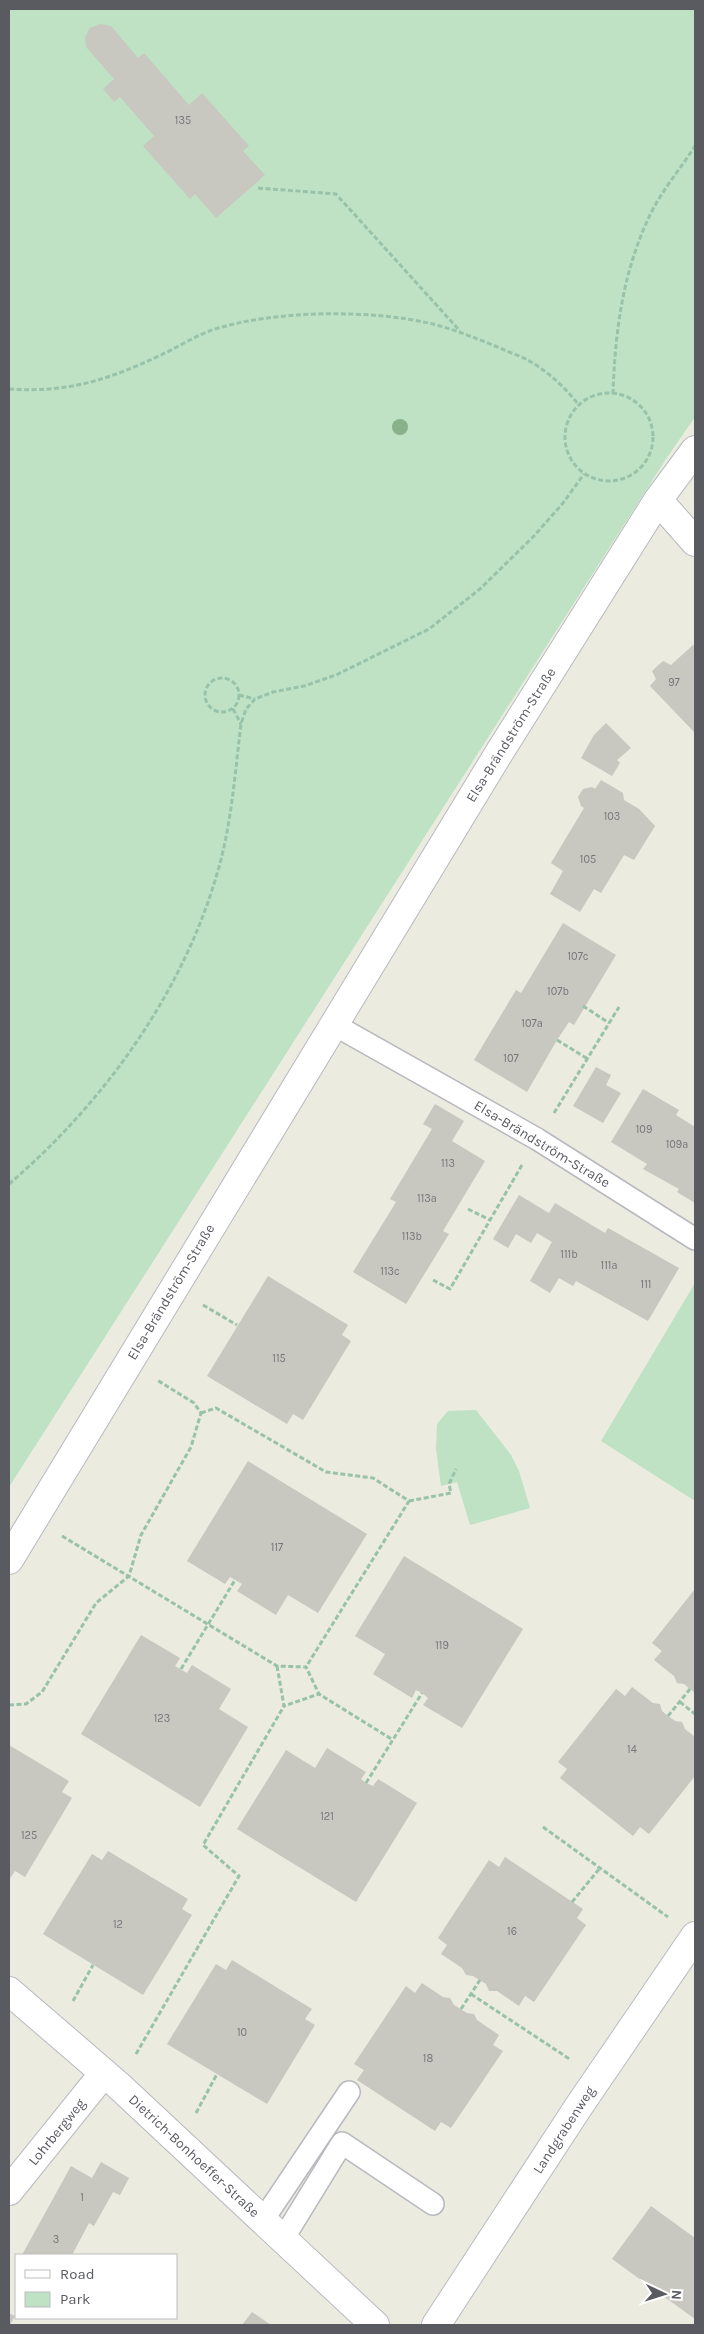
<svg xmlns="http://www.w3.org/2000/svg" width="704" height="2334" font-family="Karla,sans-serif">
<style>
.green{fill:#bee2c3}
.building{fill:#c8c7c0}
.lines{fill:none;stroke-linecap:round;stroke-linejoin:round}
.lane-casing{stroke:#b8b9bf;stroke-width:24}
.street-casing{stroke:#b8b9bf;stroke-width:30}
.secondary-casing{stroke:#b9bbc2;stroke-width:30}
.path{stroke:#98c2a9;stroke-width:3;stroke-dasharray:5 2.5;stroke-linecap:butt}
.lane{stroke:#fff;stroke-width:21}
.street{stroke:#fff;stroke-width:28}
.secondary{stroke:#fff;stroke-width:28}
.tree{fill:#89b18b}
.labels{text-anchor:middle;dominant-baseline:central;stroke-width:4;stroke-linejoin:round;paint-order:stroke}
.number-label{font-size:11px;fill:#757679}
.street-label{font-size:14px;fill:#595b61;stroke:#fff}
</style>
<rect width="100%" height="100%" fill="#ebebe0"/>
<g class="green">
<polygon points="9,9 695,9 695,417 666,459 9,1487"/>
<polygon points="695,1283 695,1501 601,1441"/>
<polygon points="476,1410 511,1455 519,1471 530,1508 470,1525 457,1482 441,1486 436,1449 437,1424 448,1411"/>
</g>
<g class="building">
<polygon points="100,24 111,26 138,58 144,53 189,105 202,93 249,146 243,151 265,175 216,218 195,194 190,199 143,146 154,136 120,97 114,102 103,89 114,79 86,47 85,37 90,28"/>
<polygon points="693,645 695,648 695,733 650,686 656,679 652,671 663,661 671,665"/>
<polygon points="606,723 631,748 617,760 620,763 612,776 581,758 594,735"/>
<polygon points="601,780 623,793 624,800 639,809 655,826 634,860 624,855 601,893 594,889 580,912 550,894 563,871 551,863 584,808 581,806 578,797 583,789 592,787 595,789"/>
<polygon points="563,923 616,955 574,1025 569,1022 557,1040 527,1092 474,1060 516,990 521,993"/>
<polygon points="596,1067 611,1075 606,1085 621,1093 603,1123 573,1106"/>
<polygon points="643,1089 679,1110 676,1115 695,1127 695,1203 677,1192 679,1189 643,1169 647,1164 611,1142"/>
<polygon points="435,1104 464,1121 452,1141 485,1161 443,1231 449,1234 406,1304 353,1272 396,1202 390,1199 432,1129 423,1124"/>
<polygon points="519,1195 549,1213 555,1203 605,1233 608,1228 679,1268 648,1321 576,1281 573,1286 559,1278 550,1293 530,1281 552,1242 537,1233 531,1243 516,1234 508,1248 493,1239"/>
<polygon points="268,1276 348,1325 342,1335 351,1341 303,1420 293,1414 287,1424 207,1376"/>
<polygon points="248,1461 367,1534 318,1613 288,1595 276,1615 237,1591 242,1584 230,1577 225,1584 187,1561"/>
<polygon points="404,1556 523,1629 462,1728 423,1705 428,1698 422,1693 416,1690 412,1698 373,1674 385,1654 355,1636"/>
<polygon points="695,1589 695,1693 684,1684 677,1683 674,1676 654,1660 662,1651 652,1643"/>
<polygon points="141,1635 180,1658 175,1666 187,1673 192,1665 231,1689 219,1709 248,1727 200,1807 81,1734"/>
<polygon points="632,1687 653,1703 660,1704 662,1711 668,1716 675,1721 682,1722 685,1729 695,1737 695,1776 649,1834 640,1827 633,1836 560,1778 567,1769 558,1762 616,1689 625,1696"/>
<polygon points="9,1745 69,1781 62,1792 72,1798 25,1877 15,1871 9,1880"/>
<polygon points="327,1748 366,1772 361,1779 366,1783 373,1786 378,1779 417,1803 356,1902 237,1829 286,1750 315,1768"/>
<polygon points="108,1851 188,1899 182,1909 192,1915 143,1995 43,1934 92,1854 102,1860"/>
<polygon points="505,1857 583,1909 577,1918 586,1925 534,2002 525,1996 519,2006 497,1991 489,1991 486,1984 473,1976 466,1975 462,1968 441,1954 447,1945 438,1938 489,1860 499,1867"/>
<polygon points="232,1960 312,2009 305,2019 315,2025 267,2104 167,2044 216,1964 226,1970"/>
<polygon points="422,1983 443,1997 450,1998 454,2005 467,2013 474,2014 477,2020 499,2035 493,2045 503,2051 451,2128 441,2122 435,2131 357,2080 364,2070 354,2064 406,1986 415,1993"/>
<polygon points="101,2162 129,2178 120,2195 113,2192 94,2226 89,2223 72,2255 22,2255 71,2166 92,2178"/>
<polygon points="651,2206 695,2238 695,2319 612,2259"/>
<polygon points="252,2312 271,2325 242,2325"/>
<polygon points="9,2313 15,2316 10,2325 9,2325"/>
</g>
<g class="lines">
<defs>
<g id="lane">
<polyline points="333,1024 537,1139 695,1239"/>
<polyline points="263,2220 349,2092"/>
<polyline points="283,2239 342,2143 433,2204"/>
</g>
<g id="street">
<polyline points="658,500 695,542"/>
<polyline points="9,1560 499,753 658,500 695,450"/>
<polyline points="9,1991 118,2085 375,2325"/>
<polyline points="9,2191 104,2073"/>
</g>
<polyline id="secondary" points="436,2325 579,2106 695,1936"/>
</defs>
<use href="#lane" class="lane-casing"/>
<use href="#street" class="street-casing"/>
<use href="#secondary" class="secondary-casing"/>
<g class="path">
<polyline points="258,188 336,194 460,331"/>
<path d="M9 389C68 393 108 380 161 355 178 347 195 336 212 330 273 310 370 309 433 324 456 330 478 339 500 348 510 353 522 356 531 362 550 373 565 388 579 405"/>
<circle cx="609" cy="437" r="44"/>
<path d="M613 394C615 331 623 270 651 213 663 189 681 168 695 146"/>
<circle cx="222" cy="695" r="17"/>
<polyline points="239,695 255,699"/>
<polyline points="233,709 241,724"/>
<polyline points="583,1006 609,1023"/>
<polyline points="557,1040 588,1059"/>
<polyline points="554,1113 619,1007"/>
<path d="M9 1184C105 1102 185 990 219 867 232 820 235 772 241 724L246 709 255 699 273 692 304 686 336 675 429 629 480 589 534 536 563 503 584 474"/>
<polyline points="468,1209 490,1220"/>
<polyline points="433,1280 450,1289 522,1165"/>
<polyline points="203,1305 237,1325"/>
<polyline points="201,1413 216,1408 326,1472 373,1478 409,1501 306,1667"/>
<polyline points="409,1501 451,1493 449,1484 456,1469"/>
<polyline points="62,1536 277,1666 306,1667 319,1694 393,1740"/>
<polyline points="277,1666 284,1706 319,1694"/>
<polyline points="181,1669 235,1580"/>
<polyline points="680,1702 695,1714"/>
<polyline points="9,1705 26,1704 42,1692 96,1603 129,1576 141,1535 191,1447 201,1413 194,1403 157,1380"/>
<polyline points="668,1716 690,1689"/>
<polyline points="366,1783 422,1693"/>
<polyline points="543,1827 668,1917"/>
<polyline points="572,1902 600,1868"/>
<polyline points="471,1994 571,2060"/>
<polyline points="73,2001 93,1965"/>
<polyline points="461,2009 480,1980"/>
<polyline points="136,2054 239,1876 203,1845 284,1706"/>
<polyline points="196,2113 217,2074"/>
</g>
<use href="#lane" class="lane"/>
<use href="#street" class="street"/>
<use href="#secondary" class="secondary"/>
</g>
<circle class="tree" cx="400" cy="427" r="8"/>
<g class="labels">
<g class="number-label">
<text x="183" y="120">135</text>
<text x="674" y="682">97</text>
<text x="612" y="816">103</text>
<text x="588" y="859">105</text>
<text x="578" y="956">107c</text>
<text x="558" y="991">107b</text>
<text x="532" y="1023">107a</text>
<text x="511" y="1058">107</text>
<text x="644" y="1129">109</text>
<text x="677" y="1144">109a</text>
<text x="448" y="1163">113</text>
<text x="427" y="1198">113a</text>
<text x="412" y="1236">113b</text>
<text x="569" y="1254">111b</text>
<text x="609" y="1265">111a</text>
<text x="390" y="1271">113c</text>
<text x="646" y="1284">111</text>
<text x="279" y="1358">115</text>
<text x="277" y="1547">117</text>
<text x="442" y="1645">119</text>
<text x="162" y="1718">123</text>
<text x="632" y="1749">14</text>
<text x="327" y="1816">121</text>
<text x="29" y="1835">125</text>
<text x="118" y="1924">12</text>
<text x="512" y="1931">16</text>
<text x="242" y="2032">10</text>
<text x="428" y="2058">18</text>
<text x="82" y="2197">1</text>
<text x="56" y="2239">3</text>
</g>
<g class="street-label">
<text transform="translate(511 735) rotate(-58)">Elsa-Brändström-Straße</text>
<text transform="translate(542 1144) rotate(31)">Elsa-Brändström-Straße</text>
<text transform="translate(171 1292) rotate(-59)">Elsa-Brändström-Straße</text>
<text transform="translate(564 2130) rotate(-57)">Landgrabenweg</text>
<text transform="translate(57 2132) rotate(-51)">Lohrbergweg</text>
<text transform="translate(194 2156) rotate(43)">Dietrich-Bonhoeffer-Straße</text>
</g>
</g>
<rect width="704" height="2334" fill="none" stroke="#595b61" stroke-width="20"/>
<rect x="15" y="2254" width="162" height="65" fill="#ffffff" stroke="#bdbdc0"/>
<rect x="25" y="2270" width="25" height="8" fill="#ffffff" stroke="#bdbdc0"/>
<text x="60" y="2279" font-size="15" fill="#595b61">Road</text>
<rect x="25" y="2292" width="25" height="15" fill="#bee2c3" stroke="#bdbdc0"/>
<text x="60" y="2304" font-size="15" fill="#595b61">Park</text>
<g transform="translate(664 2294) rotate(94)" stroke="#ffffff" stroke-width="4" paint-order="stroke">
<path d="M0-4L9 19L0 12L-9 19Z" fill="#595b61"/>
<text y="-8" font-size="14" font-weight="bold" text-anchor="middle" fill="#595b61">N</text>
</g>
</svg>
